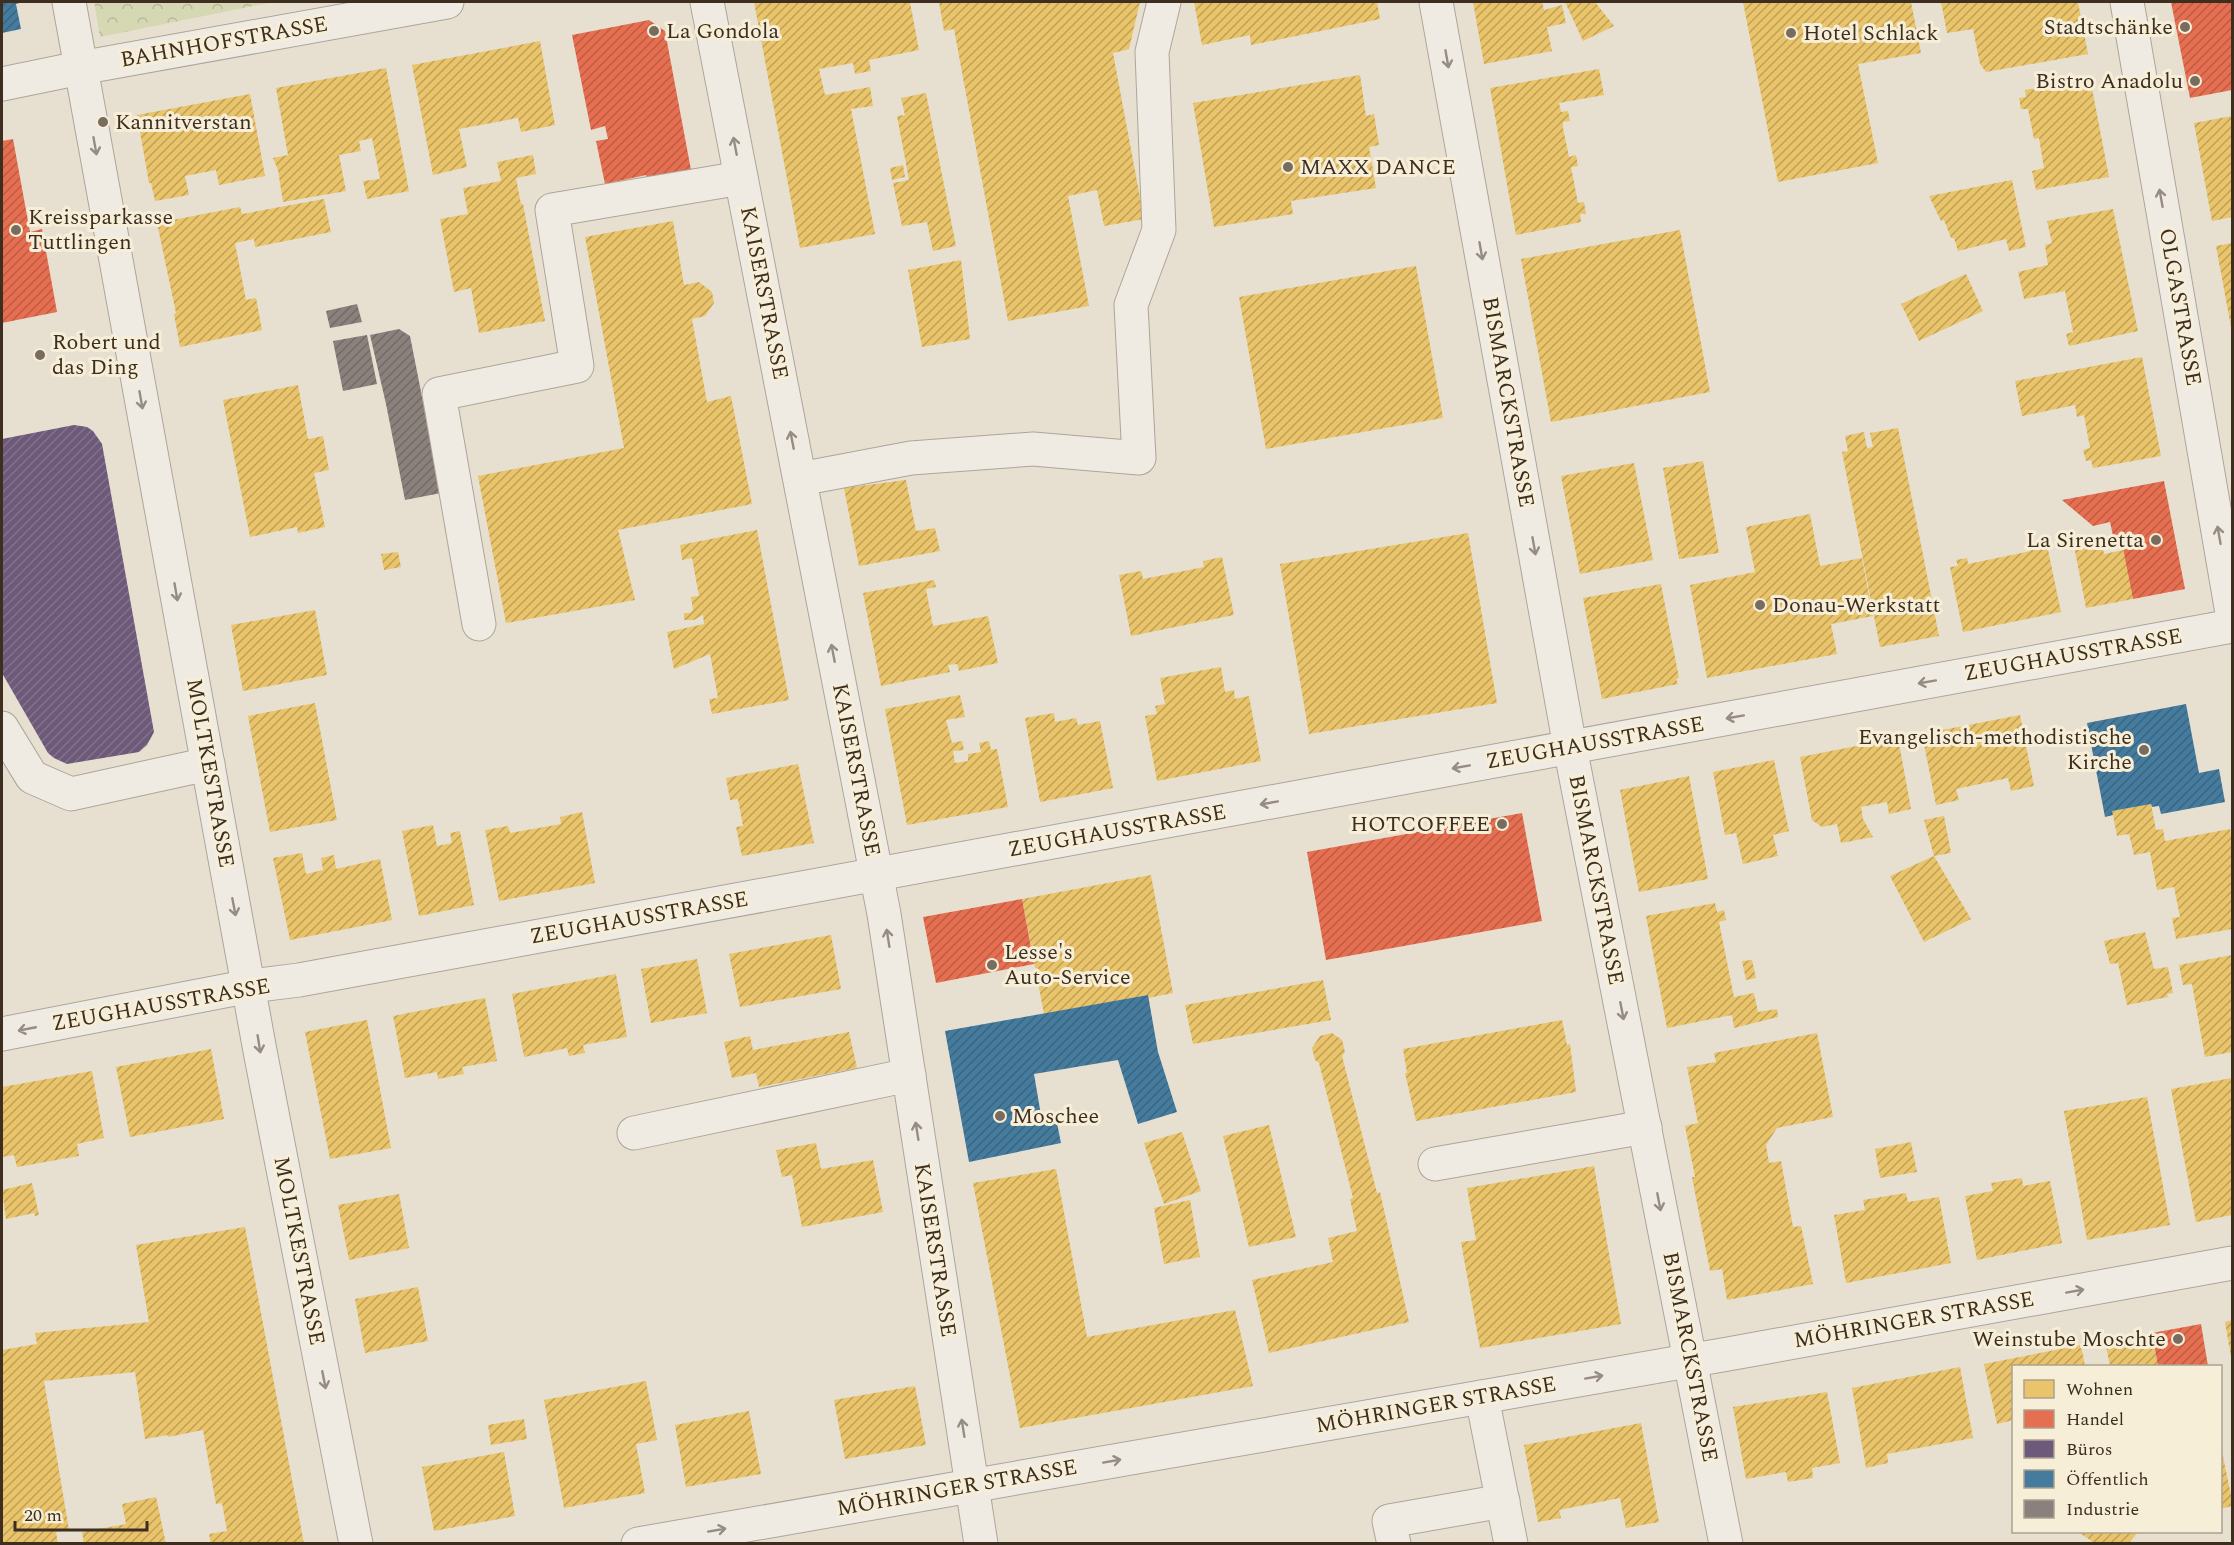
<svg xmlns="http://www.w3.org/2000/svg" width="2234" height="1545" font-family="Spectral,serif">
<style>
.park{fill:url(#park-crowns)}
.homes{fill:url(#homes-hatch)}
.shops{fill:url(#shops-hatch)}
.offices{fill:url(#offices-hatch)}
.public{fill:url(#public-hatch)}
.industry{fill:url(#industry-hatch)}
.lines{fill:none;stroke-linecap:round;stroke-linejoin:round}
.minor-casing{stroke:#ada599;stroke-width:35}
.minor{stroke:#efebe3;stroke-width:33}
.oneway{stroke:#968c82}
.poi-dot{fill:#786c5e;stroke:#f7eed8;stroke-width:2}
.labels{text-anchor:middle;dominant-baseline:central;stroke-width:6;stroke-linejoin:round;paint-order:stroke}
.poi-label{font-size:22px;fill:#3d2e20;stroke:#f7eed8;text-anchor:start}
.street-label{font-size:22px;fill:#3d2e20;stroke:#f7eed8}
</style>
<defs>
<pattern id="park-crowns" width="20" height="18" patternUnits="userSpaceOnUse" patternTransform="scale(1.5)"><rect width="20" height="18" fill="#d6d7b3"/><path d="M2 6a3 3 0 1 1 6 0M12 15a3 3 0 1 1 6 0" fill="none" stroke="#b9b99a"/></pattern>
<pattern id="homes-hatch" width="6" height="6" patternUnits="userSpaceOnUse" patternTransform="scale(1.5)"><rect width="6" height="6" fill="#e9c46a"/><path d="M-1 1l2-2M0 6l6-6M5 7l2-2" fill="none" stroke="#bea057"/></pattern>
<pattern id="shops-hatch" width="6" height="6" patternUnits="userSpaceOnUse" patternTransform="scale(1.5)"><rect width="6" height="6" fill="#e76f51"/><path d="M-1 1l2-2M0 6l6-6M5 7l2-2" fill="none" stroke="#bc5c43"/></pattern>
<pattern id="offices-hatch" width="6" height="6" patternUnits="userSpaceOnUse" patternTransform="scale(1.5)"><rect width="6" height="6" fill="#6d597a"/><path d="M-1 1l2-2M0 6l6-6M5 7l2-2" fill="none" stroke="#83738a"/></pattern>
<pattern id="public-hatch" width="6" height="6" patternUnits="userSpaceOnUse" patternTransform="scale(1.5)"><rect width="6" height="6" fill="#457b9d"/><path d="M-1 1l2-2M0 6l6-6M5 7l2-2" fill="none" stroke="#3b6580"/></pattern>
<pattern id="industry-hatch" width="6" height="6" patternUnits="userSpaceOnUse" patternTransform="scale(1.5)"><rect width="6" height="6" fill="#8a817c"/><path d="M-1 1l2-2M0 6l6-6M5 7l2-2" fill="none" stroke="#726a65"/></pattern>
</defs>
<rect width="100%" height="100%" fill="#e7e0d1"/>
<polygon class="park" points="94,2 274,2 100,37"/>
<g class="homes">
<polygon points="754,2 910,2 919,50 869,60 871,71 855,74 853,63 819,69 825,95 870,87 873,106 851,109 875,234 800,248"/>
<polygon points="939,2 1140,2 1129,49 1113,53 1144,219 1104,226 1097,190 1068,196 1089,306 1008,321 954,29 944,31"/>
<polygon points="1194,2 1377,2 1380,19 1251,45 1250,35 1202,45"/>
<polygon points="1473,2 1542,2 1544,10 1562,5 1566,23 1547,27 1552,51 1484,64"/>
<polygon points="1565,2 1595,2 1614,26 1583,41"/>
<polygon points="1743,2 1911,2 1921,53 1858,64 1878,163 1778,182"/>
<polygon points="1941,2 2078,2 2088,54 1986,72 1980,64 1973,29 1947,33"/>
<polygon points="540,41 555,125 521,132 518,118 459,129 467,167 433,175 412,65"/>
<polygon points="386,68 409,191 367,199 363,181 380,179 372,138 359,141 361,151 339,155 346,191 283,202 278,170 273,158 288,155 276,88"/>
<polygon points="1599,69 1604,95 1559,103 1561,112 1568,111 1570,121 1563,122 1563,128 1569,157 1576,155 1578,166 1571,167 1578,203 1584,202 1586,214 1580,214 1581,222 1516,235 1490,88"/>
<polygon points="1360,75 1366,116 1374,114 1379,145 1369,147 1376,188 1291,201 1293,214 1214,227 1193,103"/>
<polygon points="2090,78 2109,177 2036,190 2032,171 2044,168 2039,138 2034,139 2028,109 2021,109 2019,98 2026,97 2025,90"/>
<polygon points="926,93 956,246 933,251 927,222 902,226 893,183 909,180 897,116 905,115 901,98"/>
<polygon points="250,94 265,176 219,185 216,170 185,176 189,195 155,201 151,183 149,183 137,115"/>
<polygon points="2232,116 2232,217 2212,221 2194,123"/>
<polygon points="533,155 536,174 516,178 521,204 523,204 545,321 479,333 471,288 454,292 440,219 468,214 463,188 501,181 497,162"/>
<polygon points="903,165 905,177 892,180 890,168"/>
<polygon points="2012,180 2026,247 2009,251 2006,239 1958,251 1954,238 1951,238 1944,220 1941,221 1929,196"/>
<polygon points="324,199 331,232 255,247 254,239 235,243 246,300 256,298 262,330 180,347 174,314 176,313 157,223 240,207 242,214"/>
<polygon points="2113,209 2138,331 2069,346 2066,334 2073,332 2065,291 2024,299 2018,272 2048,265 2045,245 2052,243 2047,221"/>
<polygon points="673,221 684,285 699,282 712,292 714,303 705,316 692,319 707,402 731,396 752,504 618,530 635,600 506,623 478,476 624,448 585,237"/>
<polygon points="1680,230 1710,392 1551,422 1521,259"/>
<polygon points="2232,243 2232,327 2231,327 2216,246"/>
<polygon points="961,260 970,339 922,347 908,270"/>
<polygon points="1416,266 1443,418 1266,449 1239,297"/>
<polygon points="1966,274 1983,311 1919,341 1901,304"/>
<polygon points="2142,357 2161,456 2093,468 2091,460 2086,461 2083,450 2090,448 2084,415 2077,417 2075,405 2022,416 2015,381"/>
<polygon points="298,385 308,439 323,436 329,470 314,473 325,527 298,533 297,527 250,537 223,400"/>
<polygon points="1898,428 1939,636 1880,647 1842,452 1848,451 1845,436 1864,432 1867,448 1873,447 1870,433"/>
<polygon points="1703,461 1719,553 1679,559 1663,468"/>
<polygon points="1634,463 1653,560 1580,574 1561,476"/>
<polygon points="906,480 916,531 935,528 940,551 859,566 844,488"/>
<polygon points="1810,514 1820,566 1862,558 1873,616 1831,624 1837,654 1707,678 1690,585 1755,572 1746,527"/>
<polygon points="757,530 789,700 712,714 709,699 718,698 710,654 674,669 667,632 704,624 703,615 694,620 684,620 684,613 690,613 693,610 691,597 699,596 692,558 682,560 680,545"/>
<polygon points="1468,533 1497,703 1309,734 1280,564"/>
<polygon points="2101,541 2104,554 2124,550 2133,599 2086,608 2074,546"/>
<polygon points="2045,544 2046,549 2048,550 2061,612 1963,632 1950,567 1958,566 1956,560 1967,558 1968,564 2031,551 2030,547"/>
<polygon points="398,552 401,567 384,570 381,554"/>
<polygon points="1222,557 1234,615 1131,636 1119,575 1141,571 1143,579 1204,567 1203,561"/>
<polygon points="934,580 936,587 926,589 933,626 988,616 998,663 959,671 957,664 948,665 950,672 881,686 863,593"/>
<polygon points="1661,584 1679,678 1676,679 1678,684 1602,699 1583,598"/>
<polygon points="315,610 327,675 243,691 231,625"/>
<polygon points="1221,667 1225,692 1234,690 1235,699 1249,696 1261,761 1157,781 1145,716 1157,714 1155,706 1165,704 1160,678"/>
<polygon points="960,695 965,717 946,720 952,743 962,741 964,750 953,751 955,763 968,761 968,754 981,752 979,743 989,741 991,750 997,749 1008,807 907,825 885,709"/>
<polygon points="315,703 337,820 270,832 248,716"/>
<polygon points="1054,713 1055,722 1076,718 1078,725 1100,721 1113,788 1040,802 1025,718"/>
<polygon points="2020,715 2034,786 2011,791 2008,778 1956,789 1959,800 1936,805 1922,734"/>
<polygon points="1898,738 1911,809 1889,814 1887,802 1861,807 1863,819 1873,837 1841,843 1837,824 1822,827 1812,820 1800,757"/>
<polygon points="1774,760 1789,831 1773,835 1778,856 1743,864 1736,833 1725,835 1713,772"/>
<polygon points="798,764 814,843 742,856 736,827 743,826 738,799 730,800 726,778"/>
<polygon points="1689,776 1708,879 1639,892 1620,790"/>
<polygon points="2151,804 2156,830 2163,829 2165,841 2230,829 2232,845 2232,929 2176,939 2172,918 2180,917 2174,887 2157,890 2150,852 2134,855 2129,834 2117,836 2113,815 2112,811"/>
<polygon points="582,812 595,883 499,901 485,830 508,826 510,833 561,824 560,817"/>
<polygon points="1944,816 1951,853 1934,856 1924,820"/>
<polygon points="433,825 437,846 452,843 450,833 460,831 474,905 419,916 402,831"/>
<polygon points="302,853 306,874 323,870 321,858 334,855 336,869 380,859 392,920 290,940 273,858"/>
<polygon points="1934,856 1971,919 1924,942 1890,876"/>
<polygon points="1151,875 1173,993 1148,998 1148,995 1044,1014 1022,899"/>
<polygon points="1715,903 1717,912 1724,910 1726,920 1719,922 1734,997 1754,993 1758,1012 1777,1009 1778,1017 1734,1028 1732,1015 1667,1028 1646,916"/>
<polygon points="2145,932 2154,969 2168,967 2173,993 2167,994 2168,997 2127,1005 2118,963 2110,964 2104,941"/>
<polygon points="831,935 841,989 740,1007 729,954"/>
<polygon points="2232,955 2232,1052 2205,1057 2192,984 2183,985 2179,965"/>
<polygon points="697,959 707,1013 651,1023 641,969"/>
<polygon points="1752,960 1756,978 1746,980 1742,961"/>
<polygon points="616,974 627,1037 583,1045 585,1053 569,1056 567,1048 524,1057 512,994"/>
<polygon points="1323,980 1331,1020 1193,1044 1185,1005"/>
<polygon points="485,998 497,1061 462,1067 464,1074 438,1079 437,1072 405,1078 393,1016"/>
<polygon points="367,1020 391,1148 330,1159 305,1032"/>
<polygon points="1562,1020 1567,1045 1570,1044 1576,1092 1416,1121 1405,1073 1407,1073 1403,1049"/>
<polygon points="849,1032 857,1068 759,1087 756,1073 732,1078 724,1042 750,1036 753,1050"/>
<polygon points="1332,1033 1342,1040 1345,1052 1342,1056 1377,1193 1380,1192 1409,1322 1269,1353 1252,1280 1333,1262 1328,1238 1357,1231 1350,1199 1353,1198 1319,1063 1315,1060 1312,1048 1320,1036"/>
<polygon points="1817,1033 1833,1117 1777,1128 1766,1145 1769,1163 1781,1161 1793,1227 1801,1226 1813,1284 1727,1300 1722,1269 1710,1271 1692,1177 1695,1177 1685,1126 1698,1123 1687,1067 1716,1062 1714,1053"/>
<polygon points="211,1049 224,1119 130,1137 116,1067"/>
<polygon points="92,1071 104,1138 77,1144 79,1156 17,1167 14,1155 2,1157 2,1087"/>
<polygon points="2232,1078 2232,1215 2196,1222 2171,1089"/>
<polygon points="2147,1097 2170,1225 2087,1240 2064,1111"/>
<polygon points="1269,1125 1296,1237 1249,1247 1223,1136"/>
<polygon points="1182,1132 1201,1191 1164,1204 1144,1143"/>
<polygon points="1911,1142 1917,1172 1880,1178 1875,1149"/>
<polygon points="816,1143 821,1169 873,1160 883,1212 802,1227 792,1175 782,1177 776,1150"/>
<polygon points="1594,1166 1621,1324 1480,1348 1461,1242 1476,1240 1467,1188"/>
<polygon points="1056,1169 1087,1337 1235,1310 1253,1386 1020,1428 973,1183"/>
<polygon points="2022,1178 2023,1186 2050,1181 2062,1243 1977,1260 1965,1196 1993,1191 1991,1183"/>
<polygon points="32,1183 39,1215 35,1216 34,1213 6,1219 2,1190"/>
<polygon points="1906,1193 1908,1202 1939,1197 1951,1263 1846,1283 1834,1215 1865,1210 1863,1200"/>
<polygon points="399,1194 409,1248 349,1260 338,1205"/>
<polygon points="1190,1200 1200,1257 1164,1264 1154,1208"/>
<polygon points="245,1227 304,1544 211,1544 209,1534 227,1531 222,1503 216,1504 203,1430 168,1437 168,1435 145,1439 135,1372 44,1381 69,1530 56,1532 58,1544 2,1544 2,1350 37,1344 35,1333 149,1322 136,1245"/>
<polygon points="418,1287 428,1341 365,1353 355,1299"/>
<polygon points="2232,1320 2232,1357 2231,1357 2225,1322"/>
<polygon points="2152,1333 2158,1366 2110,1366 2105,1342"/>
<polygon points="2081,1345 2085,1366 2014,1366 2014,1420 1997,1424 1984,1364"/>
<polygon points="1960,1367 1973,1438 1887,1454 1888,1463 1866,1468 1852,1388"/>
<polygon points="646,1381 657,1440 636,1444 645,1493 564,1508 544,1400"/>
<polygon points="915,1386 926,1445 845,1459 834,1400"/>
<polygon points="1827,1392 1840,1463 1812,1468 1813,1478 1788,1482 1786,1472 1746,1479 1733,1407"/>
<polygon points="749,1411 761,1474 686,1487 675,1425"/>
<polygon points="524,1419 527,1439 491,1445 488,1425"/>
<polygon points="1641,1423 1659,1522 1626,1528 1620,1498 1559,1510 1561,1518 1538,1522 1524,1445"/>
<polygon points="2220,1442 2232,1500 2232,1506 2220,1509"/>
<polygon points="504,1452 515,1516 434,1531 422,1467"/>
<polygon points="156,1497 166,1544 84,1544 82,1532 126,1524 122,1504"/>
<polygon points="2078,1532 2138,1532 2128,1544 2096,1544"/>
</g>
<g class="shops">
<polygon points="2171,2 2232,2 2232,90 2190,98"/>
<polygon points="649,20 665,31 691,170 647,178 646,175 605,184 596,141 608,139 605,126 591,130 572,35"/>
<polygon points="13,139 30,232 42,229 57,312 2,323 2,141"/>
<polygon points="2164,481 2185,589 2133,599 2121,538 2114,540 2110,522 2093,526 2062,500"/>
<polygon points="1522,813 1542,921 1326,960 1307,852"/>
<polygon points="1022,899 1034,964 936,983 923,917"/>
<polygon points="2201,1324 2208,1366 2158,1366 2152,1333"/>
</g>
<polygon class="offices" points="74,425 87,427 93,431 102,444 154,732 147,745 139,752 67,764 54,758 48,753 2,673 2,439"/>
<g class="public">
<polygon points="2,2 23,2 16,4 21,29 2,33"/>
<polygon points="2186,704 2199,773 2219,769 2225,802 2161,814 2159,806 2152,807 2151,804 2112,811 2113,815 2105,817 2087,723"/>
<polygon points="1148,995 1158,1052 1177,1112 1138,1124 1118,1060 1034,1074 1042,1121 1056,1118 1061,1143 969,1162 945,1031"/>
</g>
<g class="industry">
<polygon points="357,304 362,322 330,328 326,311"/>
<polygon points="399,329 410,336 441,493 405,500 386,404 370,335"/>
<polygon points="367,335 377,384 343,391 333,341"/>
</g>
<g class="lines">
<defs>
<g id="minor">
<polyline points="69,2 260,1051 356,1544"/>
<polyline points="707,2 884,914 981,1544"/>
<polyline points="1436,2 1570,747 1726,1544"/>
<polyline points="2127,2 2232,613"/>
<polyline points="2,84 80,68 447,2"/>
<polyline points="800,479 911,458 1033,449 1139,458 1131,305 1159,230 1152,52 1164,2"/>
<polyline points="479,624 439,394 577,366 552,210 741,178"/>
<polyline points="2,728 32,777 71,794 208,764"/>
<polyline points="2,1034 250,986 299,980 2232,626"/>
<polyline points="634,1133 909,1075"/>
<polyline points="1435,1164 1645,1127"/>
<polyline points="1482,1397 1511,1544"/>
<polyline points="638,1544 1728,1354 2232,1263"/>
<polyline points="1394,1544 1389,1521 1503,1501"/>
</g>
</defs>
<use href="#minor" class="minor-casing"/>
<use href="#minor" class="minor"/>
</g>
<defs><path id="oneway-shaft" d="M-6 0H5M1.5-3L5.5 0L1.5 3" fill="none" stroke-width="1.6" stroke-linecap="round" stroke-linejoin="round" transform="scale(1.5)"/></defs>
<g class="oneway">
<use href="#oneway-shaft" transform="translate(1447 59) rotate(80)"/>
<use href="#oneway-shaft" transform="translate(95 146) rotate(80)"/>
<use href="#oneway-shaft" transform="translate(735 146) rotate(-101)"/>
<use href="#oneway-shaft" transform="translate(2161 198) rotate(-100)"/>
<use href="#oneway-shaft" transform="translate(1481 251) rotate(80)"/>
<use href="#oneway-shaft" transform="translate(141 400) rotate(80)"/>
<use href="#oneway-shaft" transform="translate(792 440) rotate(-101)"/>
<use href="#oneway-shaft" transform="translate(2219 535) rotate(-100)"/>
<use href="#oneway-shaft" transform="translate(1534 546) rotate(80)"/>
<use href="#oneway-shaft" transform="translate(176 592) rotate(80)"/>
<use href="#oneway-shaft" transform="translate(833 653) rotate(-101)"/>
<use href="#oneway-shaft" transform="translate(1927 682) rotate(170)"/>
<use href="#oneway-shaft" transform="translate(1735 717) rotate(170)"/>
<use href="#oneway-shaft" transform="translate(1461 767) rotate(170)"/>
<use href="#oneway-shaft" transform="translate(1269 803) rotate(170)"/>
<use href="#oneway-shaft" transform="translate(234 907) rotate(79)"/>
<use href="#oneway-shaft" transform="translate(888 938) rotate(-99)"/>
<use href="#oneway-shaft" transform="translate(1622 1011) rotate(79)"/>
<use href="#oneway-shaft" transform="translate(27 1029) rotate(169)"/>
<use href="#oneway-shaft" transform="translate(259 1044) rotate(81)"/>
<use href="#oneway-shaft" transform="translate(917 1131) rotate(-99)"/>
<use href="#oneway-shaft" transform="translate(1659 1202) rotate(79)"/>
<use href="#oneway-shaft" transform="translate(2075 1291) rotate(-10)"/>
<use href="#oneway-shaft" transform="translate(1594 1377) rotate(-10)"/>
<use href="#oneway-shaft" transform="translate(324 1380) rotate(79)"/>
<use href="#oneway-shaft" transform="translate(963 1428) rotate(-99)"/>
<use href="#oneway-shaft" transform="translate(1112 1461) rotate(-10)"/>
<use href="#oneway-shaft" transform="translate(717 1530) rotate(-10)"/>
</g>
<g class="poi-dot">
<circle cx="2185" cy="27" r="6"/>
<circle cx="654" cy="31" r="6"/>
<circle cx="1791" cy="33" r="6"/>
<circle cx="2195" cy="81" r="6"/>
<circle cx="103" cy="122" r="6"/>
<circle cx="1288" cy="167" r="6"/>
<circle cx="16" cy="230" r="6"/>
<circle cx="40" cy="355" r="6"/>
<circle cx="2156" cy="540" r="6"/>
<circle cx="1760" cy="605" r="6"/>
<circle cx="2144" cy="750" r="6"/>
<circle cx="1502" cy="824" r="6"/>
<circle cx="992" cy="965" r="6"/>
<circle cx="1000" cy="1116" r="6"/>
<circle cx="2178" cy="1339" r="6"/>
</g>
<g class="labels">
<g class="poi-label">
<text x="2173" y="27" text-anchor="end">Stadtschänke</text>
<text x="666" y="31">La Gondola</text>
<text x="1803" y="33">Hotel Schlack</text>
<text x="2183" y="81" text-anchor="end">Bistro Anadolu</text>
<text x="115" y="122">Kannitverstan</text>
<text x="1300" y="167">MAXX DANCE</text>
<text x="28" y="217">Kreissparkasse<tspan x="28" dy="25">Tuttlingen</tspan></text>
<text x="52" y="342">Robert und<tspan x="52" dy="25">das Ding</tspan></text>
<text x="2144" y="540" text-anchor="end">La Sirenetta</text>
<text x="1772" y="605">Donau-Werkstatt</text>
<text x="2132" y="737" text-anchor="end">Evangelisch-methodistische<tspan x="2132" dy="25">Kirche</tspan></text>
<text x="1490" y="824" text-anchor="end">HOTCOFFEE</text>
<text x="1004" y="952">Lesse's<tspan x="1004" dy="25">Auto-Service</tspan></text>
<text x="1012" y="1116">Moschee</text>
<text x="2166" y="1339" text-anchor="end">Weinstube Moschte</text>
</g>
<g class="street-label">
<text transform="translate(224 42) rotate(-10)">BAHNHOFSTRASSE</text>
<text transform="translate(764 293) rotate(79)">KAISERSTRASSE</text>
<text transform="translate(2180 307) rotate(80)">OLGASTRASSE</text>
<text transform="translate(1508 402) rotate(80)">BISMARCKSTRASSE</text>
<text transform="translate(2073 655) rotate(-10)">ZEUGHAUSSTRASSE</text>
<text transform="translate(1595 743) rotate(-10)">ZEUGHAUSSTRASSE</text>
<text transform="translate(856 770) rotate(79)">KAISERSTRASSE</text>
<text transform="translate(210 773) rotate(80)">MOLTKESTRASSE</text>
<text transform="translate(1117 831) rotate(-10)">ZEUGHAUSSTRASSE</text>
<text transform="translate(1596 880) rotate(79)">BISMARCKSTRASSE</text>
<text transform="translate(639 918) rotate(-10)">ZEUGHAUSSTRASSE</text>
<text transform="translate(161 1005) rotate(-10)">ZEUGHAUSSTRASSE</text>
<text transform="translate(935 1250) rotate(81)">KAISERSTRASSE</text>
<text transform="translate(299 1251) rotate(79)">MOLTKESTRASSE</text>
<text transform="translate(1914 1320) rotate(-10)">MÖHRINGER STRASSE</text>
<text transform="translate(1690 1357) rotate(79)">BISMARCKSTRASSE</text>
<text transform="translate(1436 1405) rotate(-10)">MÖHRINGER STRASSE</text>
<text transform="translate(957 1488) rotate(-10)">MÖHRINGER STRASSE</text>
</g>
</g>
<rect width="2234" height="1545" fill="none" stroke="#3d2e20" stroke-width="6"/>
<rect x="2012" y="1365" width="210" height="168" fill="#f7eed8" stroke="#ada18e" stroke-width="1.5"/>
<rect x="2024" y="1380" width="30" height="18" fill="#e9c46a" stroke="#ada18e" stroke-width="1.5"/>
<text x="2066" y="1395" font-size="18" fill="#3d2e20">Wohnen</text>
<rect x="2024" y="1410" width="30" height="18" fill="#e76f51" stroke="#ada18e" stroke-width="1.5"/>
<text x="2066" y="1425" font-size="18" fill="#3d2e20">Handel</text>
<rect x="2024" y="1440" width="30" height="18" fill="#6d597a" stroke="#ada18e" stroke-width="1.5"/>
<text x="2066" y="1455" font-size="18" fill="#3d2e20">Büros</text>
<rect x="2024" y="1470" width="30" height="18" fill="#457b9d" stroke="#ada18e" stroke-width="1.5"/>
<text x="2066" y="1485" font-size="18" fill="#3d2e20">Öffentlich</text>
<rect x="2024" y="1500" width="30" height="18" fill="#8a817c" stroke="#ada18e" stroke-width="1.5"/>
<text x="2066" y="1515" font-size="18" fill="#3d2e20">Industrie</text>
<path d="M15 1521v9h132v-9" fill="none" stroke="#3d2e20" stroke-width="3"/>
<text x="24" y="1521" font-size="18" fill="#3d2e20" stroke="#f7eed8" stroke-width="4.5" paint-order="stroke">20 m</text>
</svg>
